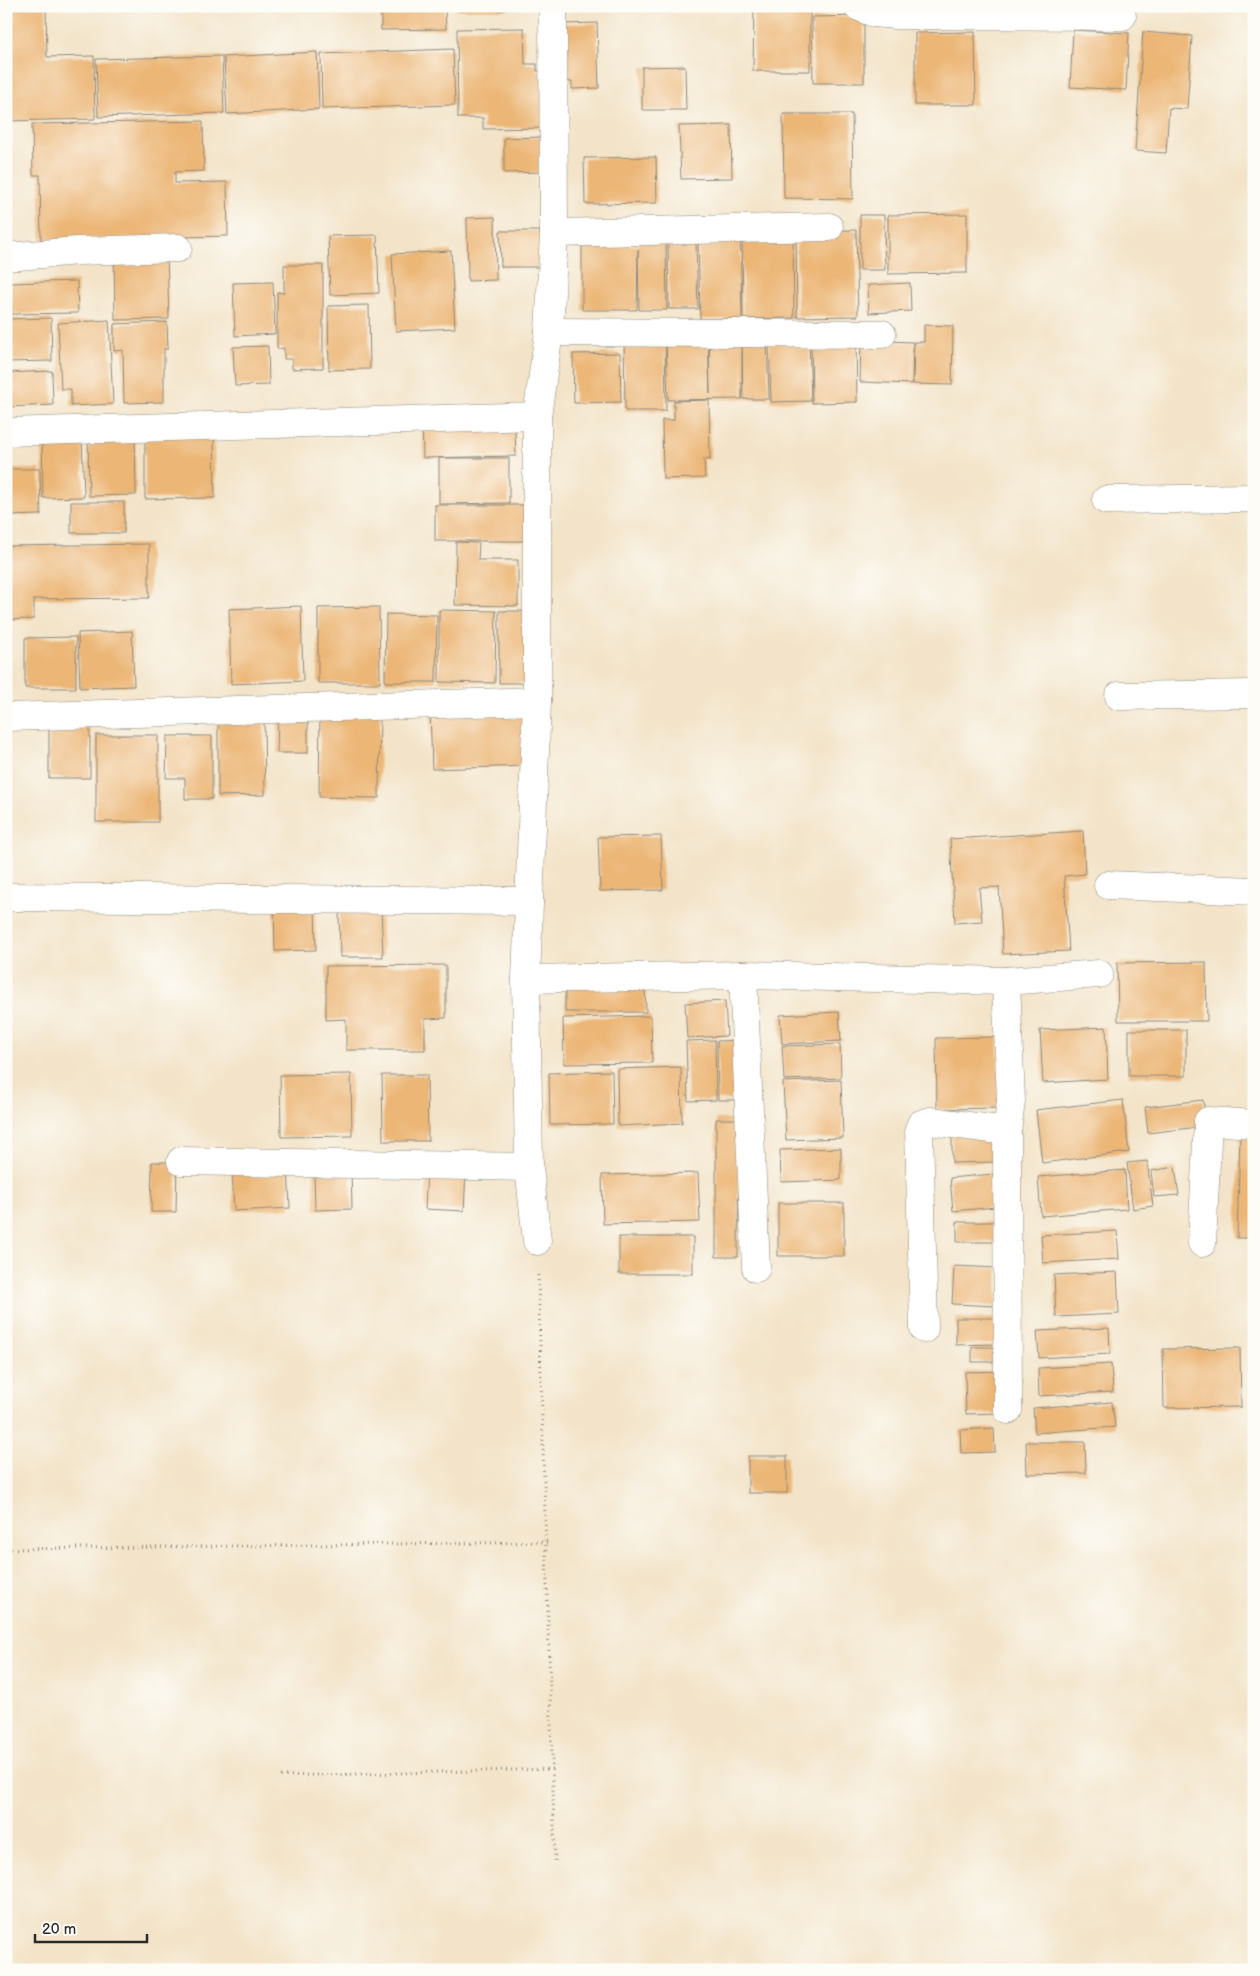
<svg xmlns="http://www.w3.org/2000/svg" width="1260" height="1976" font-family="'Balsamiq Sans',sans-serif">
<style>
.building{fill:#ecb676}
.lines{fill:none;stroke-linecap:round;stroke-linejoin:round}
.minor-casing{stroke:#8f887a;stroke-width:29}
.path{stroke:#8f887a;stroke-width:3;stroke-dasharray:1 4;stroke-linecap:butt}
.minor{stroke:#fff;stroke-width:28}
</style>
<rect width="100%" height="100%" fill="#fdfcf7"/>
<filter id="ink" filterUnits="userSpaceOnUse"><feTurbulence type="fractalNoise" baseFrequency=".02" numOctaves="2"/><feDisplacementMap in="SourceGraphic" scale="10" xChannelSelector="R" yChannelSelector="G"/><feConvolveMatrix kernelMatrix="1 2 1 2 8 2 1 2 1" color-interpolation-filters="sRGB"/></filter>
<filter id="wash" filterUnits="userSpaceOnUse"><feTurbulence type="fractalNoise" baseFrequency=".0096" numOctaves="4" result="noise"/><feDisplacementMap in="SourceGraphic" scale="20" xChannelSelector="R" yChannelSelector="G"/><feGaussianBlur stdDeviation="1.12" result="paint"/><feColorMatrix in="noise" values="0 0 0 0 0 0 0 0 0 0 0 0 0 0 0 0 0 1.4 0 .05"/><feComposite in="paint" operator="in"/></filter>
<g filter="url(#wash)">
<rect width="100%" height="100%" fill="#f3e4c9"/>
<g id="blocks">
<g class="building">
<polygon points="6,6 46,6 47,57 94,56 95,119 6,121"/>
<polygon points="381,6 445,6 446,29 381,30"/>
<rect x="456" y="6" width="49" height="4"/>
<polygon points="754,6 810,6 810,71 753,71"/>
<polygon points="864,16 864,83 813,83 812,17"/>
<polygon points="597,23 599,88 572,89 572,82 563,81 563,24"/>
<polygon points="524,28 525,64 537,64 537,71 543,71 544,128 483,129 483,118 458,118 457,29"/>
<polygon points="1073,30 1129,33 1126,90 1070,87"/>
<polygon points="975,32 976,105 915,105 915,33"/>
<polygon points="1143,32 1192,36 1187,109 1169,108 1166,153 1135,151"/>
<polygon points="453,49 455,105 322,109 321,54"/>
<polygon points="317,52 319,109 227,114 224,57"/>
<polygon points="222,56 224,113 98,117 96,59"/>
<polygon points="685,66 686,110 642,110 642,67"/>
<polygon points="783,114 852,114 853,199 784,198"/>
<polygon points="203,121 204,171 175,172 175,183 227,182 228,236 41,240 40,175 33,175 32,124"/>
<polygon points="731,125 732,178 681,179 679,126"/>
<polygon points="545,137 545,172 504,173 504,138"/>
<polygon points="656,157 657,203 585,204 584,158"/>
<polygon points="6,173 8,173 11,247 6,247"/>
<polygon points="967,214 967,273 888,274 888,215"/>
<polygon points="860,215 884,215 885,270 860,270"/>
<polygon points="495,217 496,280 468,281 467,218"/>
<polygon points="856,230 858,316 797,317 796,231"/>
<polygon points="500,231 549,231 549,267 501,267"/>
<polygon points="742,233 793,233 794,318 743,319"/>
<polygon points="740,234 742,319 700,319 698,235"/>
<polygon points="377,235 379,293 330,295 328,236"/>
<polygon points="666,241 667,310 639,310 638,250 637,310 582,310 582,245 638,245 638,242"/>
<polygon points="668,241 696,241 698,309 669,309"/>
<polygon points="451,251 455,328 396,331 392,254"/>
<polygon points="167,253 169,319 115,320 114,254"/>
<polygon points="284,265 323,265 323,368 292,369 292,359 284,359 284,348 277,349 277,292 284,293"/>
<polygon points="77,281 78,313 11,314 10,283"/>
<polygon points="273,282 275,334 235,336 233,283"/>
<polygon points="910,283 911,311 869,313 868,285"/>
<polygon points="369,305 370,369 329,370 328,306"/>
<polygon points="51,318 52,361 6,362 6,319"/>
<polygon points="109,320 113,404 71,406 71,389 61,389 58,323"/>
<polygon points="167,322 168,349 164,349 164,402 124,403 123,350 114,351 114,324"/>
<polygon points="924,325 953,326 952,385 913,384 914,342 924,342"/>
<polygon points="665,334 666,411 625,411 624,335"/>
<polygon points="767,336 769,399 743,399 742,345 742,399 668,400 666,339 708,338 710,394 709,337"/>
<polygon points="809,338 811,401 771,402 769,339"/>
<polygon points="811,339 856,339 857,402 812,403"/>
<polygon points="861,340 913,342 912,384 860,382"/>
<polygon points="268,346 269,385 235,386 233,347"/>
<polygon points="620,353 621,402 574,403 573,354"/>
<polygon points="52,371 53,405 6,407 6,373"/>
<polygon points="709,400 710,460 704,459 705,478 663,479 662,420 674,420 674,401"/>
<polygon points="422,419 515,430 516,456 423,458"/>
<polygon points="135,432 136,495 89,496 88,433"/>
<polygon points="82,434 84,497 43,498 42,435"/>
<polygon points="145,434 214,434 215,498 145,499"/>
<polygon points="439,458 509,458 509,503 439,504"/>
<polygon points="6,469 40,469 41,515 6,516"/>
<rect x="71" y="502" width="53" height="31"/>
<rect x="435" y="505" width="98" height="36"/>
<polygon points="456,542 479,543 478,560 518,560 518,606 455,605"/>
<polygon points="149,544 149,598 34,599 34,619 6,620 6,546"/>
<polygon points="301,606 303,681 231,684 229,609"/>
<polygon points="379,607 380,683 318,683 318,608"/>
<polygon points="439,610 496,611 495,683 439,682"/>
<rect x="499" y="611" width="33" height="72"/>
<polygon points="386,614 437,615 436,682 385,682"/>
<polygon points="132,631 134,686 80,688 78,633"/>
<polygon points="76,637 76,688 25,688 25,638"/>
<polygon points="527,707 528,766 432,769 430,709"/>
<polygon points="320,709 380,710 379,798 319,797"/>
<polygon points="278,711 308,712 308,753 277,753"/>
<rect x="49" y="718" width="41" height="60"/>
<polygon points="264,721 265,795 218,796 218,722"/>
<rect x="96" y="735" width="62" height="87"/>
<polygon points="167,736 212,736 212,799 185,799 185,778 166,778"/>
<polygon points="1083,831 1085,874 1064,876 1069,951 1003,954 999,887 979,888 982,921 955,923 950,839"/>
<polygon points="661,836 663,890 600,891 598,837"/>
<polygon points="315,904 316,950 275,951 274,905"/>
<polygon points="339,908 381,908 383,957 340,957"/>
<polygon points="1206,962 1207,1021 1118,1021 1117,963"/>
<polygon points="446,965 446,1018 425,1019 425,1050 346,1050 346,1019 326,1020 326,966"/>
<polygon points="565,983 645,983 646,1012 565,1012"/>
<polygon points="725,1001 727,1036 687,1038 685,1003"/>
<polygon points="839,1012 841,1041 782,1044 780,1015"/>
<polygon points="651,1016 652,1063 564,1064 563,1018"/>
<polygon points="1106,1027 1108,1079 1043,1083 1040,1030"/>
<rect x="1129" y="1030" width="57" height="46"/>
<polygon points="998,1037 999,1108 937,1109 936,1038"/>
<polygon points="715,1040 716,1100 688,1101 686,1041"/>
<polygon points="742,1040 743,1100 718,1100 717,1041"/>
<polygon points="840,1044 841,1078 784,1080 782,1046"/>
<polygon points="681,1067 682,1123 618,1126 617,1069"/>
<polygon points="612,1071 613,1124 550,1125 549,1073"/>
<polygon points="351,1074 352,1136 281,1137 280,1075"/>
<polygon points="382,1075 427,1075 428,1141 383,1141"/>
<polygon points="841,1080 843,1138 786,1140 783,1082"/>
<polygon points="1123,1100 1129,1152 1042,1163 1036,1110"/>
<polygon points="1203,1100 1207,1126 1148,1133 1145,1107"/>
<polygon points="716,1119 739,1119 738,1257 716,1257"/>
<polygon points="995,1133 997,1162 952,1163 952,1134"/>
<polygon points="1240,1134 1254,1135 1254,1238 1237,1238"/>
<polygon points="841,1148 841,1180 781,1182 780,1150"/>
<polygon points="1147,1161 1153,1206 1133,1209 1127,1163"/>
<polygon points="152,1162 177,1162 176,1212 151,1212"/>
<polygon points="288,1167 290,1208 234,1211 232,1170"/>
<polygon points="1175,1167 1179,1195 1154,1197 1151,1171"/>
<polygon points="351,1168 352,1209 315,1210 314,1169"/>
<polygon points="427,1169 466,1171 464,1211 425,1209"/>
<polygon points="1125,1170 1127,1209 1041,1216 1038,1177"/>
<polygon points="698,1173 700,1222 603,1224 602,1175"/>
<polygon points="993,1174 996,1207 953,1211 950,1178"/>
<rect x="778" y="1203" width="66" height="53"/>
<rect x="957" y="1222" width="42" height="20"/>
<polygon points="1117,1231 1119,1259 1043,1263 1041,1235"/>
<rect x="619" y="1237" width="74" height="37"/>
<polygon points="954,1266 998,1268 997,1306 952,1304"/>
<polygon points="1117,1272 1119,1314 1056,1317 1054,1275"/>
<polygon points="956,1318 998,1318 998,1344 956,1345"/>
<polygon points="1109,1328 1110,1354 1039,1358 1037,1331"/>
<rect x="972" y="1347" width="22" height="15"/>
<polygon points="1240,1348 1241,1407 1164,1408 1163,1349"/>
<polygon points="1111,1364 1113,1392 1039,1396 1038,1368"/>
<polygon points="1002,1371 1003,1413 966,1414 965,1372"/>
<polygon points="1112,1402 1115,1427 1035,1433 1033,1408"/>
<polygon points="994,1428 995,1452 961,1453 960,1430"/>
<polygon points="1026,1442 1085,1442 1086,1473 1027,1474"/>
<rect x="748" y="1456" width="39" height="37"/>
</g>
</g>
</g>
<g filter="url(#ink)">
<use href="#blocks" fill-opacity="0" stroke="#8f887a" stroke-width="1"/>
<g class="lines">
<defs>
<g id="minor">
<polyline points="857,6 874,13 896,15 1122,16"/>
<polyline points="554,233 829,227"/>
<polyline points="6,257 78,251 178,248"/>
<polyline points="549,332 882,334"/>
<polyline points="6,432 537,416"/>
<polyline points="1106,500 1254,498"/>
<polyline points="1119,696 1254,694"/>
<polyline points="6,717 537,701"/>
<polyline points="1108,885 1254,891"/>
<polyline points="6,897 529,901"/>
<polyline points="743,975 756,1268"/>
<polyline points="526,979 743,975 1006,981 1011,1101 1007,1131 1008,1410"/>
<polyline points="1006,981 1099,974"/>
<polyline points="181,1161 529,1167"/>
<polyline points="537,1241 529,1167 526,979 537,701 537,416 549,332 554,233 553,6"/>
<polyline points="1202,1243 1208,1121 1254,1124"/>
<polyline points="924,1329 919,1129 921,1124 930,1121 1007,1131"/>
</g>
</defs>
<use href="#minor" class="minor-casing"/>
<g class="path">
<polyline points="538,1275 555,1861"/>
<polyline points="6,1549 547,1542"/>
<polyline points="281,1776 553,1769"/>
</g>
<use href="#minor" class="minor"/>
</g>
</g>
<rect width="1260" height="1976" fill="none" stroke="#fdfcf7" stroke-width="25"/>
<path d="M35 1934v8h112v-8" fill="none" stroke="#2b2b2b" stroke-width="2.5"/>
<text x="42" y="1934" font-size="15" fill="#2b2b2b" stroke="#fdfcf7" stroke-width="4" paint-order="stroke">20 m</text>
</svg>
